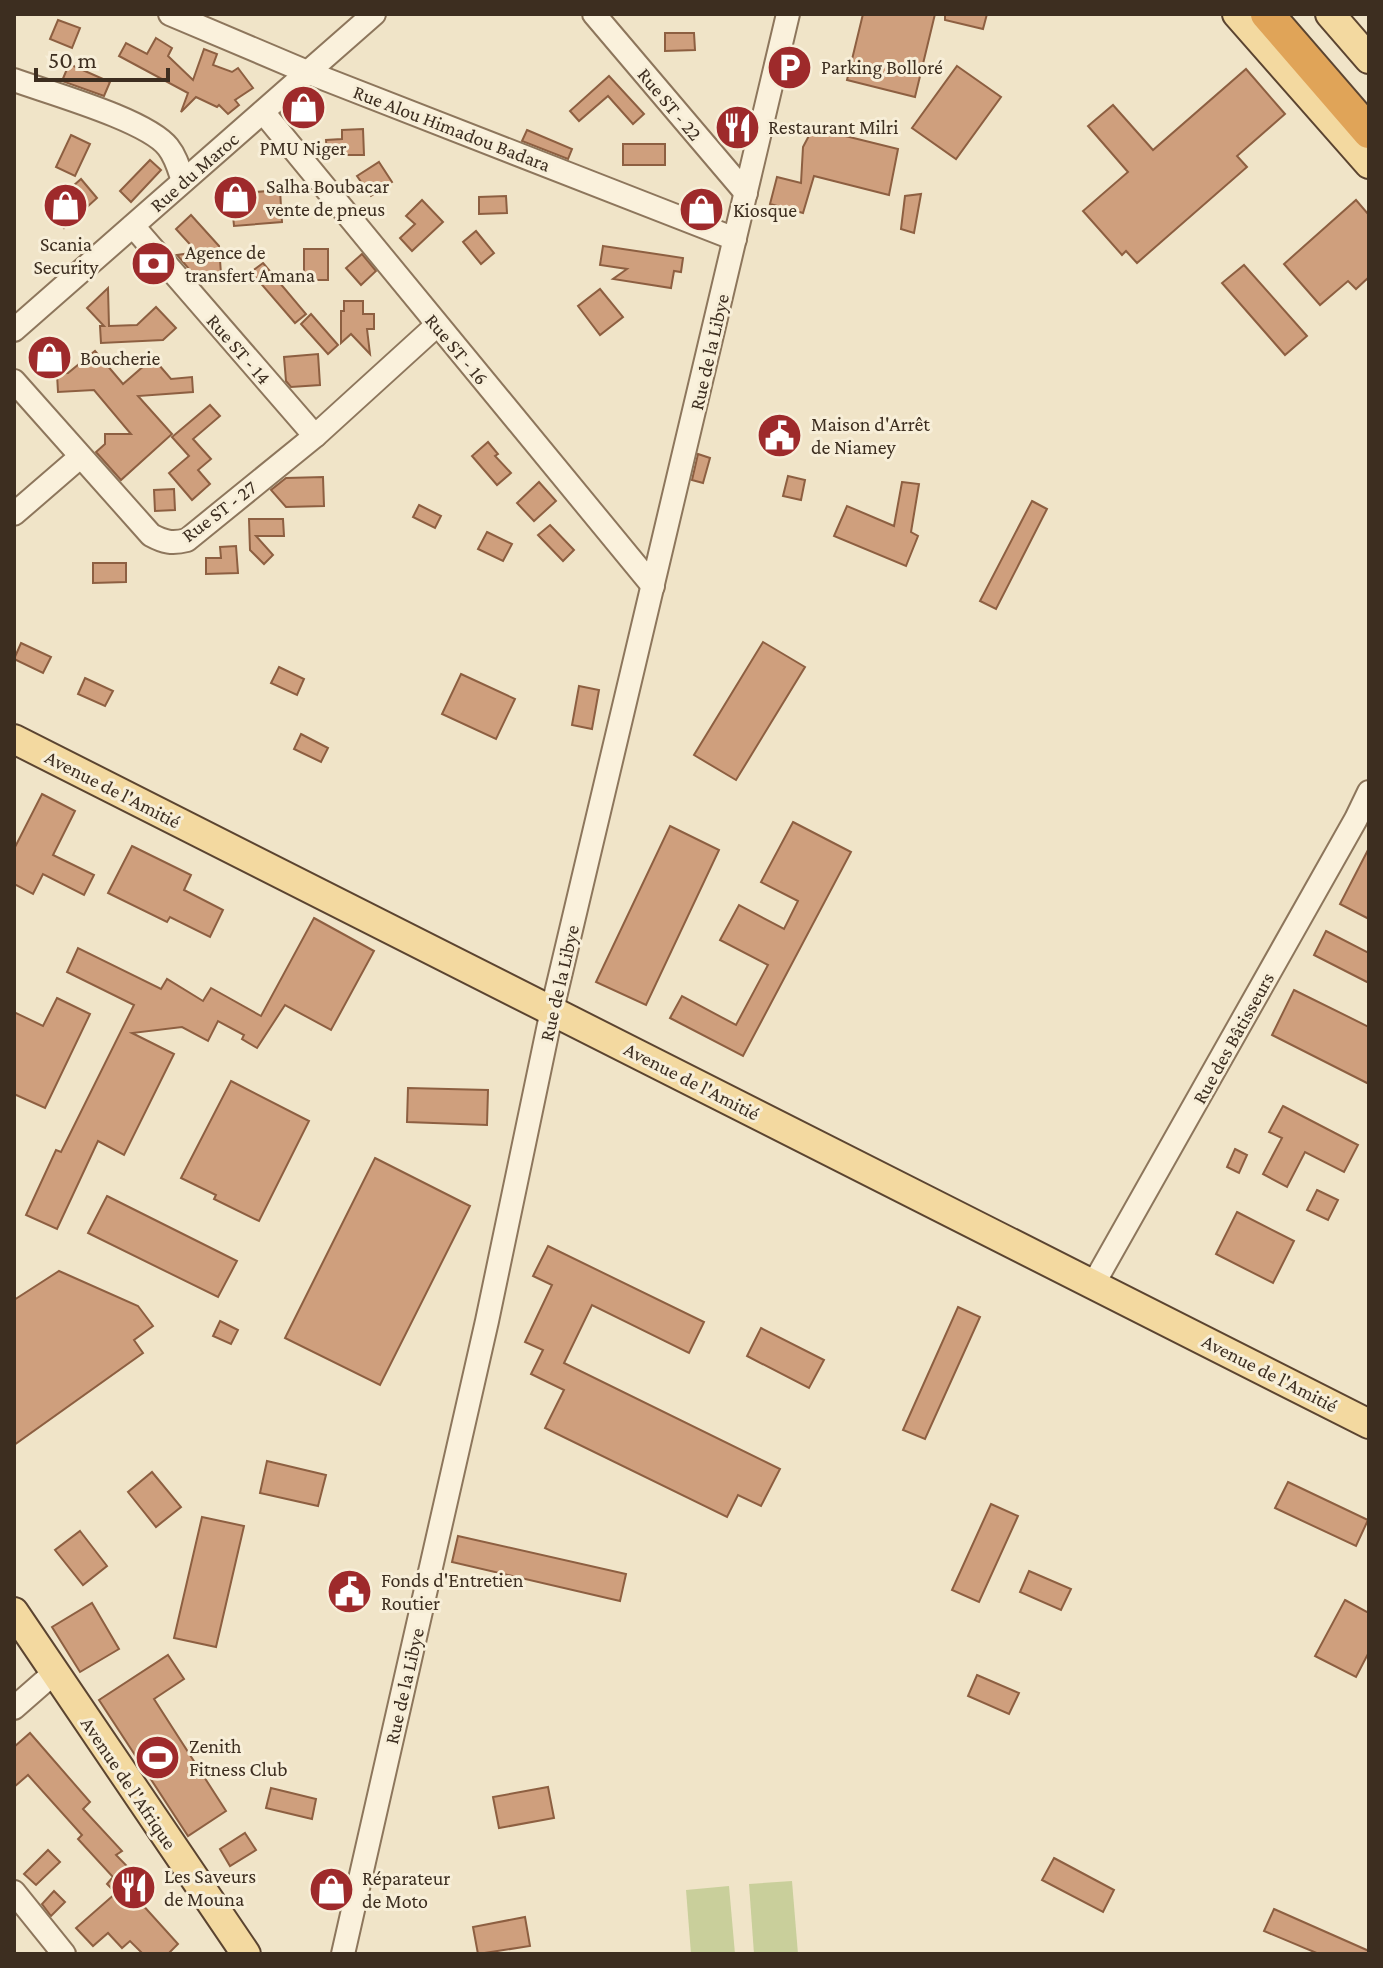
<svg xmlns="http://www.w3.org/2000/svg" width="1383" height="1968" font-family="'Crimson Pro',serif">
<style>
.green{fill:#c9cf9b}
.building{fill:#cf9f7d;stroke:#8d5f41;stroke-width:2}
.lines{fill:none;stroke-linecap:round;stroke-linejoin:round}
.minor-casing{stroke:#8d765c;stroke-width:26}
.major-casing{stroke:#5b4430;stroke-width:32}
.highway-casing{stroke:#5b4430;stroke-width:36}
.minor{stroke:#faf1dc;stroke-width:22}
.major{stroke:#f3d9a0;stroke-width:28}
.highway{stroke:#e0a458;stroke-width:32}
.labels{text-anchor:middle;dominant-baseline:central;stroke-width:6;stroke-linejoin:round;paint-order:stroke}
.poi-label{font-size:20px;fill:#3d2e20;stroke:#f7eed8;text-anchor:start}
.street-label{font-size:20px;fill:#3d2e20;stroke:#f7eed8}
</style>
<rect width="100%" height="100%" fill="#f0e4c8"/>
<g class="green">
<polygon points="792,1881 798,1954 754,1954 749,1884"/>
<polygon points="729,1886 735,1954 691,1954 686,1890"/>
</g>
<g class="building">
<polygon points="863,14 935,14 915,97 847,80"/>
<polygon points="945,14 987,14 983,29 945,20"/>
<polygon points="58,20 80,28 72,48 50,39"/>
<polygon points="665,33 694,33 695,50 665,51"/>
<polygon points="156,38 172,48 168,56 193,80 204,49 217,54 213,65 232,72 238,68 253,88 235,100 239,105 228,114 219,105 217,107 196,97 181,112 188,93 119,56 126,43 147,54"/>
<polygon points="69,64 110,82 104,96 62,81"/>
<polygon points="957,66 1001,97 956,159 912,128"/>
<polygon points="1246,69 1285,114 1237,156 1247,167 1137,263 1126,251 1122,255 1083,211 1128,172 1088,126 1113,105 1153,150"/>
<polygon points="609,76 644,114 633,124 608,96 579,121 570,111"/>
<polygon points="813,128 898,149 889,195 814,176 803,213 770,204 777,177 801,183 803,147"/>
<polygon points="363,129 364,155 327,155 326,140 342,139 342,130"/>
<polygon points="527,130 572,149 568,159 522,141"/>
<polygon points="71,135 90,144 75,176 56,167"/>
<rect x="623" y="144" width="42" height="21"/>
<polygon points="150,160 161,170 131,202 120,191"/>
<polygon points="379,162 392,182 371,196 357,176"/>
<polygon points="81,179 97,198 64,228 47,209"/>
<polygon points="280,190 282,222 234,226 231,194"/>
<polygon points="921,194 914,233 901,229 905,196"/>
<polygon points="506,196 507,213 479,214 479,197"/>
<polygon points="422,200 443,222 412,251 400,238 415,224 406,216"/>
<polygon points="1356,200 1369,215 1369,277 1356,289 1348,281 1320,305 1284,264"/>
<polygon points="191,215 219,246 221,274 195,276 177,255 197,252 176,229"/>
<polygon points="476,231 494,253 481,264 463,242"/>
<polygon points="603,246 683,258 681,272 674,271 671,288 613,279 627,269 600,265"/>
<rect x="304" y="249" width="24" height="31"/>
<polygon points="362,254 376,271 361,285 346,268"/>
<polygon points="263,263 306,314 295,323 251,272"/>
<polygon points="1244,265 1307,336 1285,355 1222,283"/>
<polygon points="108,288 109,326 137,325 156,307 176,328 163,340 101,343 100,326 104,326 87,308"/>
<polygon points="600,289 623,317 600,335 578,306"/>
<polygon points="344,301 363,301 363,314 374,314 374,329 367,329 370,354 351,334 341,343 341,311 344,311"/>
<polygon points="311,314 338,345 328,354 301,324"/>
<polygon points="95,351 123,384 153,358 171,379 192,377 193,392 138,396 172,434 121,480 96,452 105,444 105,434 131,434 94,390 58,392 57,374 68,373"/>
<polygon points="318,354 320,385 291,387 286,381 284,357"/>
<polygon points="210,405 220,416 193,439 211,459 198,470 210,484 192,500 169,473 189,456 172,437"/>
<polygon points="488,442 498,454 495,456 511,473 497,485 472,456"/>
<polygon points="698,454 710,458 703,483 692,480"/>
<polygon points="788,476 805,480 801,500 783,496"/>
<polygon points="323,477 324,506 286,507 271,490 286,478"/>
<polygon points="539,482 556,501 534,521 517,503"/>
<polygon points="902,482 919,484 911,532 918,536 906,566 834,536 847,506 894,526"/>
<polygon points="174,489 175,510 155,511 154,490"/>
<polygon points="1032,501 1047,509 996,609 980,601"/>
<polygon points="419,505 441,516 435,528 413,517"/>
<polygon points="249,519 283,519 284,536 256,536 273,555 264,564 250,550"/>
<polygon points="550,525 574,550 563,561 538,535"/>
<polygon points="487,532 512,544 503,561 478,549"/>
<polygon points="236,546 238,573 206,574 206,558 221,558 220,547"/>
<polygon points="93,563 126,563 126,582 93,583"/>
<polygon points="763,642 805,667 736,780 694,755"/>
<polygon points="21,643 51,657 43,673 14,659"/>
<polygon points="279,667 304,679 297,695 271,683"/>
<polygon points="461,674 515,699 496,739 442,714"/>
<polygon points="85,678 113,691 105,706 78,694"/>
<polygon points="579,686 599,690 592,729 572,725"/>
<polygon points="301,734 328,748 321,762 294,749"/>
<polygon points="42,794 75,811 53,855 94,875 84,895 43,874 33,894 14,884 14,849"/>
<polygon points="793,822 851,852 743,1056 670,1018 682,996 736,1025 768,965 720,940 739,905 784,929 798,901 761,882"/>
<polygon points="670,826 719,850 646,1005 596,982"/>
<polygon points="132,846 191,875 184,890 223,910 210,937 170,917 167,922 108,893"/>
<polygon points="1369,848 1369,919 1340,904"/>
<polygon points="314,918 374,951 331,1030 285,1005 257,1048 242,1039 244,1035 218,1021 208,1041 182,1027 132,1033 174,1054 124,1155 98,1141 57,1229 26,1215 56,1150 61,1152 134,1005 67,972 78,948 161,989 167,979 203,1001 211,988 261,1016"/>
<polygon points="1326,931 1369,953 1369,983 1314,955"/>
<polygon points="1294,990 1369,1027 1369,1084 1272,1035"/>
<polygon points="57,998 90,1014 45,1108 14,1094 14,1012 43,1026"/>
<polygon points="231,1081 309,1121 259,1221 214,1199 216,1195 181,1178"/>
<polygon points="408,1088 488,1090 487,1125 407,1122"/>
<polygon points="1283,1106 1358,1145 1344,1172 1305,1152 1287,1187 1263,1174 1282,1138 1269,1132"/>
<polygon points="1235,1149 1247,1155 1239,1173 1227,1167"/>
<polygon points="375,1158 470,1206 380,1385 285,1338"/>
<polygon points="1317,1190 1338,1200 1328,1220 1307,1210"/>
<polygon points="107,1196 237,1261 218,1297 88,1233"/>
<polygon points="1237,1212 1294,1241 1273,1283 1216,1254"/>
<polygon points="548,1246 704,1322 689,1353 592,1305 564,1363 780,1469 761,1506 738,1495 727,1517 545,1428 564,1390 531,1374 543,1350 525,1342 552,1285 533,1276"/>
<polygon points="59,1271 138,1306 153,1326 134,1340 143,1353 14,1445 14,1300"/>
<polygon points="958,1307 980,1317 925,1439 903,1430"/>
<polygon points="220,1321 238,1330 231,1344 213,1336"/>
<polygon points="761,1328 824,1360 809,1388 747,1356"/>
<polygon points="267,1461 326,1475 318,1506 260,1493"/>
<polygon points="152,1472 181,1507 156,1527 128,1492"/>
<polygon points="1288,1482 1368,1520 1356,1546 1275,1508"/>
<polygon points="991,1504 1018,1516 979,1602 952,1590"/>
<polygon points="202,1517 244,1526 216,1647 174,1638"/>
<polygon points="80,1531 107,1566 83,1585 55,1550"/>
<polygon points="458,1536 626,1574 620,1601 452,1562"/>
<polygon points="1029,1571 1071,1589 1061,1610 1020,1592"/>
<polygon points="1345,1600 1369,1613 1369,1652 1356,1677 1315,1656"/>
<polygon points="92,1603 119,1649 80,1672 52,1627"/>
<polygon points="168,1655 184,1679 154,1699 226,1811 188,1836 99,1700"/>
<polygon points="977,1675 1019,1693 1009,1714 968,1696"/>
<polygon points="30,1733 90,1802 83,1809 122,1851 116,1855 151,1891 140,1902 178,1944 168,1954 143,1954 130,1941 122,1948 108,1933 93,1946 76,1928 116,1893 107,1884 113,1877 78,1839 82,1835 28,1775 14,1787 14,1747"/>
<polygon points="548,1787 554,1818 499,1828 493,1797"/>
<polygon points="271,1788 316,1799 312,1819 266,1808"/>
<polygon points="245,1833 256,1850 230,1866 220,1849"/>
<polygon points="48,1850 60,1862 36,1885 24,1874"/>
<polygon points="1054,1858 1114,1890 1103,1912 1042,1880"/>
<polygon points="54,1891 65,1902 51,1916 42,1904"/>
<polygon points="1274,1909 1369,1951 1369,1954 1319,1954 1264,1931"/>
<polygon points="525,1917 530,1946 478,1954 473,1927"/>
</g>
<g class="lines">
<defs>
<g id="minor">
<polyline points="170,14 307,72 735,239"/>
<polyline points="594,14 746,193"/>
<path d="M14 80C50 93 147 120 168 147 176 157 179 169 183 181"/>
<polyline points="263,112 653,586"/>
<polyline points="133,226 315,436"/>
<polyline points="14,330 374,14"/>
<path d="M14 381 151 535C164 542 172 544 187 540L315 436 437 325"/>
<polyline points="14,514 80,457"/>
<polyline points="1094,1283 1356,819 1369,792"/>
<polyline points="14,1708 54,1673"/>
<polyline points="14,1892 64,1954"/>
<polyline points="343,1954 487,1321 552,1010 788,14"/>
</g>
<g id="major">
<polyline points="1237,14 1369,164"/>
<polyline points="1330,14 1369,59"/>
<polyline points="14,739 1369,1424"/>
<polyline points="14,1612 246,1954"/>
</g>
<polyline id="highway" points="1267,14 1369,132"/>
</defs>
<use href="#minor" class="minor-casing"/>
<use href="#major" class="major-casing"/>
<use href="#highway" class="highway-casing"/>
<use href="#minor" class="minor"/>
<use href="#major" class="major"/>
<use href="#highway" class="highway"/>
</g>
<defs>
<symbol id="parking-disc" viewBox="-11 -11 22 22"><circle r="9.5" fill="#9e2a2b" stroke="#f7eed8"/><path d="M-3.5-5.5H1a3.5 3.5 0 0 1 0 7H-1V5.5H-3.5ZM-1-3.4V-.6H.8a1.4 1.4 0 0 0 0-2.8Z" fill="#fff"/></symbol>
<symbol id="shop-disc" viewBox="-11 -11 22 22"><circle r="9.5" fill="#9e2a2b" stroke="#f7eed8"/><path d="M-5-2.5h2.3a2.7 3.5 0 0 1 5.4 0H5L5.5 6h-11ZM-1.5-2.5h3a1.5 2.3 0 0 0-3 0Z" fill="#fff"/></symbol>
<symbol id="restaurant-disc" viewBox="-11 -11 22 22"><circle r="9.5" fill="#9e2a2b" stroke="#f7eed8"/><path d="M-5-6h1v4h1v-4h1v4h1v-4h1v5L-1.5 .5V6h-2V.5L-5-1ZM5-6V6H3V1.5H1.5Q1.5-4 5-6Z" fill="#fff"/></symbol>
<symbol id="bank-disc" viewBox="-11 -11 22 22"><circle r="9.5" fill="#9e2a2b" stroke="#f7eed8"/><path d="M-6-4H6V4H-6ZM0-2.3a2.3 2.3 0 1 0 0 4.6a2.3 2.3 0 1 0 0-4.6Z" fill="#fff"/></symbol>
<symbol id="civic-disc" viewBox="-11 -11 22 22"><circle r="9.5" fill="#9e2a2b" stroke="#f7eed8"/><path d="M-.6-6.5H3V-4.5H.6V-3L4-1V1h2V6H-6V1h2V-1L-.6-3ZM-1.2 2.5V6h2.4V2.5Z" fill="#fff"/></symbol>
<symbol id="stadium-disc" viewBox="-11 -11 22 22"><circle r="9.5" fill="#9e2a2b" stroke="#f7eed8"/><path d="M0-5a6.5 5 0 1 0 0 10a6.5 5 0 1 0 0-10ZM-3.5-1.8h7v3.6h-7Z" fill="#fff"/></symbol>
</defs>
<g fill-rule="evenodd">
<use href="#parking-disc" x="764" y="42" width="51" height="51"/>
<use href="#shop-disc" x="278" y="82" width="51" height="51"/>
<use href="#restaurant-disc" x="712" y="102" width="51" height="51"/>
<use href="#shop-disc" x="210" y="172" width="51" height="51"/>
<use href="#shop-disc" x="40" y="180" width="51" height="51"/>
<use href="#shop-disc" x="676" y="184" width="51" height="51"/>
<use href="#bank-disc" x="128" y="238" width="51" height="51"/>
<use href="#shop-disc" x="24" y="332" width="51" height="51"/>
<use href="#civic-disc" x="754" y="410" width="51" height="51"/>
<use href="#civic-disc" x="324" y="1566" width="51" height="51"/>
<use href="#stadium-disc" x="132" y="1732" width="51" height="51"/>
<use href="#restaurant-disc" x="108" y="1862" width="51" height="51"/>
<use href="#shop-disc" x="306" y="1864" width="51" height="51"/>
</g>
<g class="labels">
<g class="poi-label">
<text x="821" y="67">Parking Bolloré</text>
<text x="768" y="127">Restaurant Milri</text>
<text x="303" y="148" text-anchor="middle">PMU Niger</text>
<text x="266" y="186">Salha Boubacar<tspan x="266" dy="23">vente de pneus</tspan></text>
<text x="733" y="210">Kiosque</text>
<text x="66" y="244" text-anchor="middle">Scania<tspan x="66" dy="23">Security</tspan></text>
<text x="185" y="252">Agence de<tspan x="185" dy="23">transfert Amana</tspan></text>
<text x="80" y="358">Boucherie</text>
<text x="811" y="424">Maison d'Arrêt<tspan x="811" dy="23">de Niamey</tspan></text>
<text x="381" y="1580">Fonds d'Entretien<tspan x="381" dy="23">Routier</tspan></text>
<text x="189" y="1746">Zenith<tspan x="189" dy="23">Fitness Club</tspan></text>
<text x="164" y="1876">Les Saveurs<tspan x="164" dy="23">de Mouna</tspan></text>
<text x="362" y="1878">Réparateur<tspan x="362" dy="23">de Moto</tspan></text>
</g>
<g class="street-label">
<text transform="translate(670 104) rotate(50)">Rue ST - 22</text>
<text transform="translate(452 128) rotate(21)">Rue Alou Himadou Badara</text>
<text transform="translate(194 172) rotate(-41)">Rue du Maroc</text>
<text transform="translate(239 349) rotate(49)">Rue ST - 14</text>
<text transform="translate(457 349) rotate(50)">Rue ST - 16</text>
<text transform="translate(709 352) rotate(-77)">Rue de la Libye</text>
<text transform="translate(219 511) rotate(-37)">Rue ST - 27</text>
<text transform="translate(113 789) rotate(27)">Avenue de l'Amitié</text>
<text transform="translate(559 983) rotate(-77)">Rue de la Libye</text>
<text transform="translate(1233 1038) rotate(-61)">Rue des Bâtisseurs</text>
<text transform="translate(692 1081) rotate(27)">Avenue de l'Amitié</text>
<text transform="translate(1270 1373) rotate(27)">Avenue de l'Amitié</text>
<text transform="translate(404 1686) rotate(-77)">Rue de la Libye</text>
<text transform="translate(129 1783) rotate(56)">Avenue de l'Afrique</text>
</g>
</g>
<rect width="1383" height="1968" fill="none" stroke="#3d2e20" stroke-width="32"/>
<path d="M36 68v12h132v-12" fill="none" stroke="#3d2e20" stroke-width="4"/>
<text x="48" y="68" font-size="24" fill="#3d2e20" stroke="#f7eed8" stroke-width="6" paint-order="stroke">50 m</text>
</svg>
